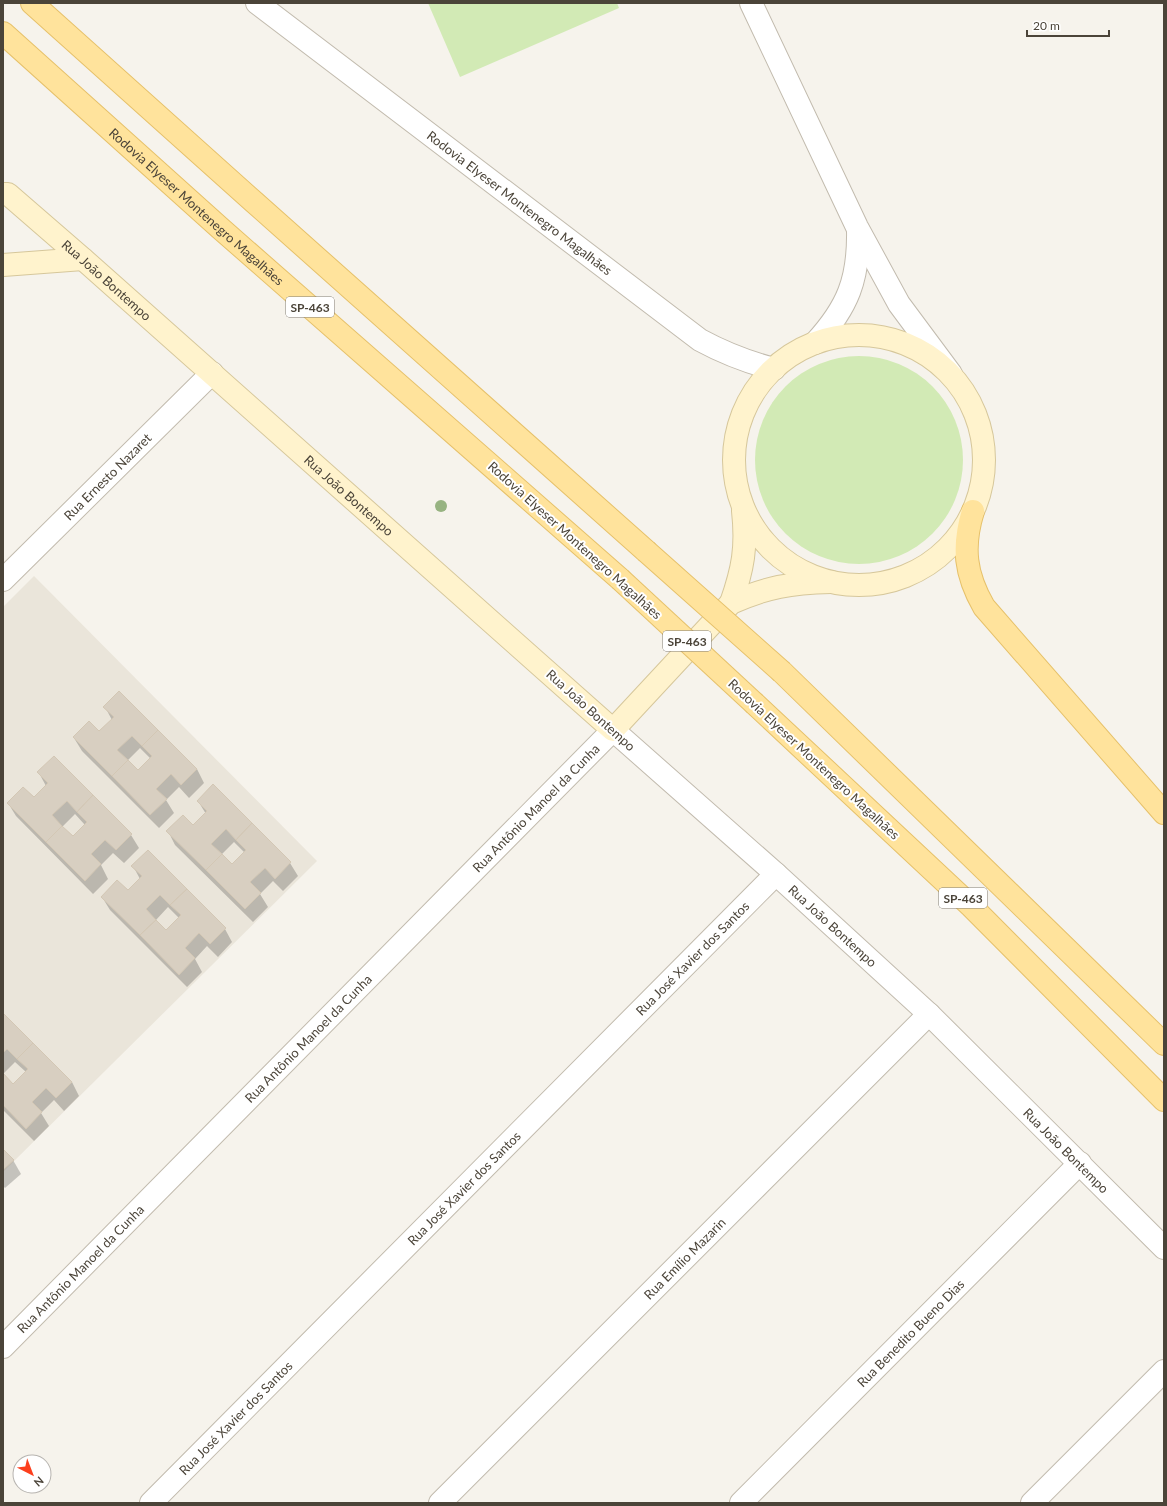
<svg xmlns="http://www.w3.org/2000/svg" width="1167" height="1506" font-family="Lato,sans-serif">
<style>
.residential{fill:#eae5da}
.green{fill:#d2eab5}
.shadow{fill:#0003;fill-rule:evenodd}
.building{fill:#d8cfc1;stroke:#d3c7b4}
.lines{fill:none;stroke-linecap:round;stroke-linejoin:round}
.street-casing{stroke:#c2bbae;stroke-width:24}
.secondary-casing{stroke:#d6c79b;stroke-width:24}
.primary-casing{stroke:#e6c16a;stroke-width:24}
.street{stroke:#fff;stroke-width:22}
.secondary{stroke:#fff3cd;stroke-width:22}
.primary{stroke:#ffe39c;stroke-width:22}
.primary-bridge-casing{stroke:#e6c16a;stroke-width:24;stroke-linecap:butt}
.primary-bridge{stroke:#ffe39c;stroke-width:22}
.tree{fill:#97b381}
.labels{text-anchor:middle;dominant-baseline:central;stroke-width:4;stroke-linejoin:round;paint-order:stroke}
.shield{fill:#fff;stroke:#817c74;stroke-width:1}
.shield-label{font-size:12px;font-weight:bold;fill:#4b4439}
.street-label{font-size:13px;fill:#4b4439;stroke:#fff}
</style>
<rect width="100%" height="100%" fill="#f6f3ec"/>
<polygon class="residential" points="34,576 317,861 3,1172 3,607"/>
<g class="green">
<polygon points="428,3 617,3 619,8 460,77"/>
<circle cx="859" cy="460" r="104"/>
</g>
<g class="shadow">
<path d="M105 707 197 769 204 783 189 798 179 787 166 800 174 813 159 828 82 751 74 738 99 733 112 720ZM140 748 151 759 138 772 127 761Z"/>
<path d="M39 773 131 835 139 848 124 863 113 853 101 865 108 879 93 894 16 816 8 803 34 798 46 786ZM75 814 85 825 73 837 62 827Z"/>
<path d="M213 786 290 863 298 876 283 891 273 881 260 894 268 907 253 922 175 845 168 831 193 827 206 814 198 801ZM234 842 245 853 232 865 221 855Z"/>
<path d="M133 866 225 929 232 942 218 957 207 946 195 959 202 972 187 987 110 910 102 897 128 892 140 879ZM168 907 179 918 166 931 156 920Z"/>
<polygon points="3,1014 72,1082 79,1096 64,1111 54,1100 41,1113 49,1126 34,1141 3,1110 3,1075 13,1085 26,1072 15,1062 3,1074"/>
<polygon points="3,1150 13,1160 21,1174 5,1188 3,1186"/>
</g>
<g class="building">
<polygon points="119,691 158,730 142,746 132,736 117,750 128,760 112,776 73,737 89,721 99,731 114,717 103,707"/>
<polygon points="158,730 197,769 181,785 171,774 156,789 167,799 150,815 112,776 128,760 138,770 152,756 142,746"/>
<polygon points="54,756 93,795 77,812 67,801 52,815 62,826 46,842 7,803 23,787 34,797 48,783 37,772"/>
<polygon points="213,784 252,823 236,840 226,829 211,844 222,854 206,870 166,831 183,815 193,825 207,811 197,801"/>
<polygon points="93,795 132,834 116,850 105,840 91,854 101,864 85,881 46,842 62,826 73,836 87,822 77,812"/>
<polygon points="252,823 291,862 275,879 265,868 250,882 261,893 245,909 206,870 222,854 232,864 246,850 236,840"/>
<polygon points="148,850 187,889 170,905 160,895 146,909 156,920 140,935 101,897 117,880 128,890 142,876 131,866"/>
<polygon points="187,889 226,928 210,944 199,933 185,948 195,958 179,975 140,935 156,920 166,930 181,915 170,905"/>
<polygon points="3,1013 33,1043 17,1059 7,1049 3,1053"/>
<polygon points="33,1043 72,1082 56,1098 46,1088 32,1102 42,1112 26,1129 3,1105 3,1073 13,1084 28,1069 17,1059"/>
<polygon points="3,1149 14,1160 3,1170"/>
</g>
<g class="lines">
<defs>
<g id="street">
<path id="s1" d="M257 3 700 340C724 353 747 362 774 369"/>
<polyline points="751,3 857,227 899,304 951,374"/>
<path d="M815 343C848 307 859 279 858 230"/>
<path id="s2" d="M3 580 212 373"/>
<path id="s3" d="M3 1347 613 730 776 874 929 1014 1164 1248"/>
<path id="s4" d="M151 1503 776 874"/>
<path id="s5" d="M440 1503 929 1014"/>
<path id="s6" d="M741 1503 1080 1163"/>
<polyline points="1032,1503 1164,1371"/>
</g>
<g id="secondary">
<path id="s7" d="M3 194H8L83 259 613 730 731 603C767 587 790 583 831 582"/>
<polyline points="3,265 83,259"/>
<circle cx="859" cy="460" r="125"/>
<path d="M731 603C743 569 747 547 743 511"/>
</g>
<g id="primary">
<polyline points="32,3 254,202 646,551"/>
<path id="s8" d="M3 33 220 228 620 579"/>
<path d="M973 511C962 547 965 574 984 607L1164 813"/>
<polyline points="782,672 1164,1044"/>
<polyline points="755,704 971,906 1164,1100"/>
</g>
</defs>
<use href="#street" class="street-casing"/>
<use href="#secondary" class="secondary-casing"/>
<use href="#primary" class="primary-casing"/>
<use href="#street" class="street"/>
<use href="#secondary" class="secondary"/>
<use href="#primary" class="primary"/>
<defs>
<g id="primary-bridge">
<polyline points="646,551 782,672"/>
<polyline points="620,579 755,704"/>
</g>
</defs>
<use href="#primary-bridge" class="primary-bridge-casing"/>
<use href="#primary-bridge" class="primary-bridge"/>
</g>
<circle class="tree" cx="441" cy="506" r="6"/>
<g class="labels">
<g class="shield">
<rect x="286" y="297" width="48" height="20" rx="3"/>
<rect x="663" y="631" width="48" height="20" rx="3"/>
<rect x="939" y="888" width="48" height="20" rx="3"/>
</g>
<g class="shield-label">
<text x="310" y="307">SP-463</text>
<text x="687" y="641">SP-463</text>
<text x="963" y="898">SP-463</text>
</g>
<g class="street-label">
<text stroke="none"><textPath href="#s1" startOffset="330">Rodovia Elyeser Montenegro Magalhães</textPath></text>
<text stroke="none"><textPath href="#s8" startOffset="260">Rodovia Elyeser Montenegro Magalhães</textPath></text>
<text stroke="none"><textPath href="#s7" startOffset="136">Rua João Bontempo</textPath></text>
<text stroke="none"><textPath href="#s2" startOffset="147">Rua Ernesto Nazaret</textPath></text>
<text stroke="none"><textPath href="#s7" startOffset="460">Rua João Bontempo</textPath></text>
<text transform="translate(575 540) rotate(42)">Rodovia Elyeser Montenegro Magalhães</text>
<text transform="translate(591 710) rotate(42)">Rua João Bontempo</text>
<text transform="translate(814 759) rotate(43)">Rodovia Elyeser Montenegro Magalhães</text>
<text stroke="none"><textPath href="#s3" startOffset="758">Rua Antônio Manoel da Cunha</textPath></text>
<text stroke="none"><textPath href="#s3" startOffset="1162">Rua João Bontempo</textPath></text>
<text stroke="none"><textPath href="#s4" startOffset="768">Rua José Xavier dos Santos</textPath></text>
<text stroke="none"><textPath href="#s3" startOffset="434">Rua Antônio Manoel da Cunha</textPath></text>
<text stroke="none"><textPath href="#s3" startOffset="1486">Rua João Bontempo</textPath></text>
<text stroke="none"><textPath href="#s4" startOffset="444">Rua José Xavier dos Santos</textPath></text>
<text stroke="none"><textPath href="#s5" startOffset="346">Rua Emílio Mazarin</textPath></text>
<text stroke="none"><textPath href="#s3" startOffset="110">Rua Antônio Manoel da Cunha</textPath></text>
<text stroke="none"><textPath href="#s6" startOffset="240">Rua Benedito Bueno Dias</textPath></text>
<text stroke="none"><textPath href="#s4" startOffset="120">Rua José Xavier dos Santos</textPath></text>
</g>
</g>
<rect width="1167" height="1506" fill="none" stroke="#4b4439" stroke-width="8"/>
<g transform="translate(32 1474) rotate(138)"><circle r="19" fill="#ffffff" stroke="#b7b4b0"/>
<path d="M0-3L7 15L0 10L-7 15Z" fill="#fc3f1d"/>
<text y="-6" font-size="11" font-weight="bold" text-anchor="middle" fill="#4b4439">N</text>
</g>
<path d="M1027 30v6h82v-6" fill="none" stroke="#4b4439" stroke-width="2"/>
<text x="1033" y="30" font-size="12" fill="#4b4439" stroke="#ffffff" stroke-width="3" paint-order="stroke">20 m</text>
</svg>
